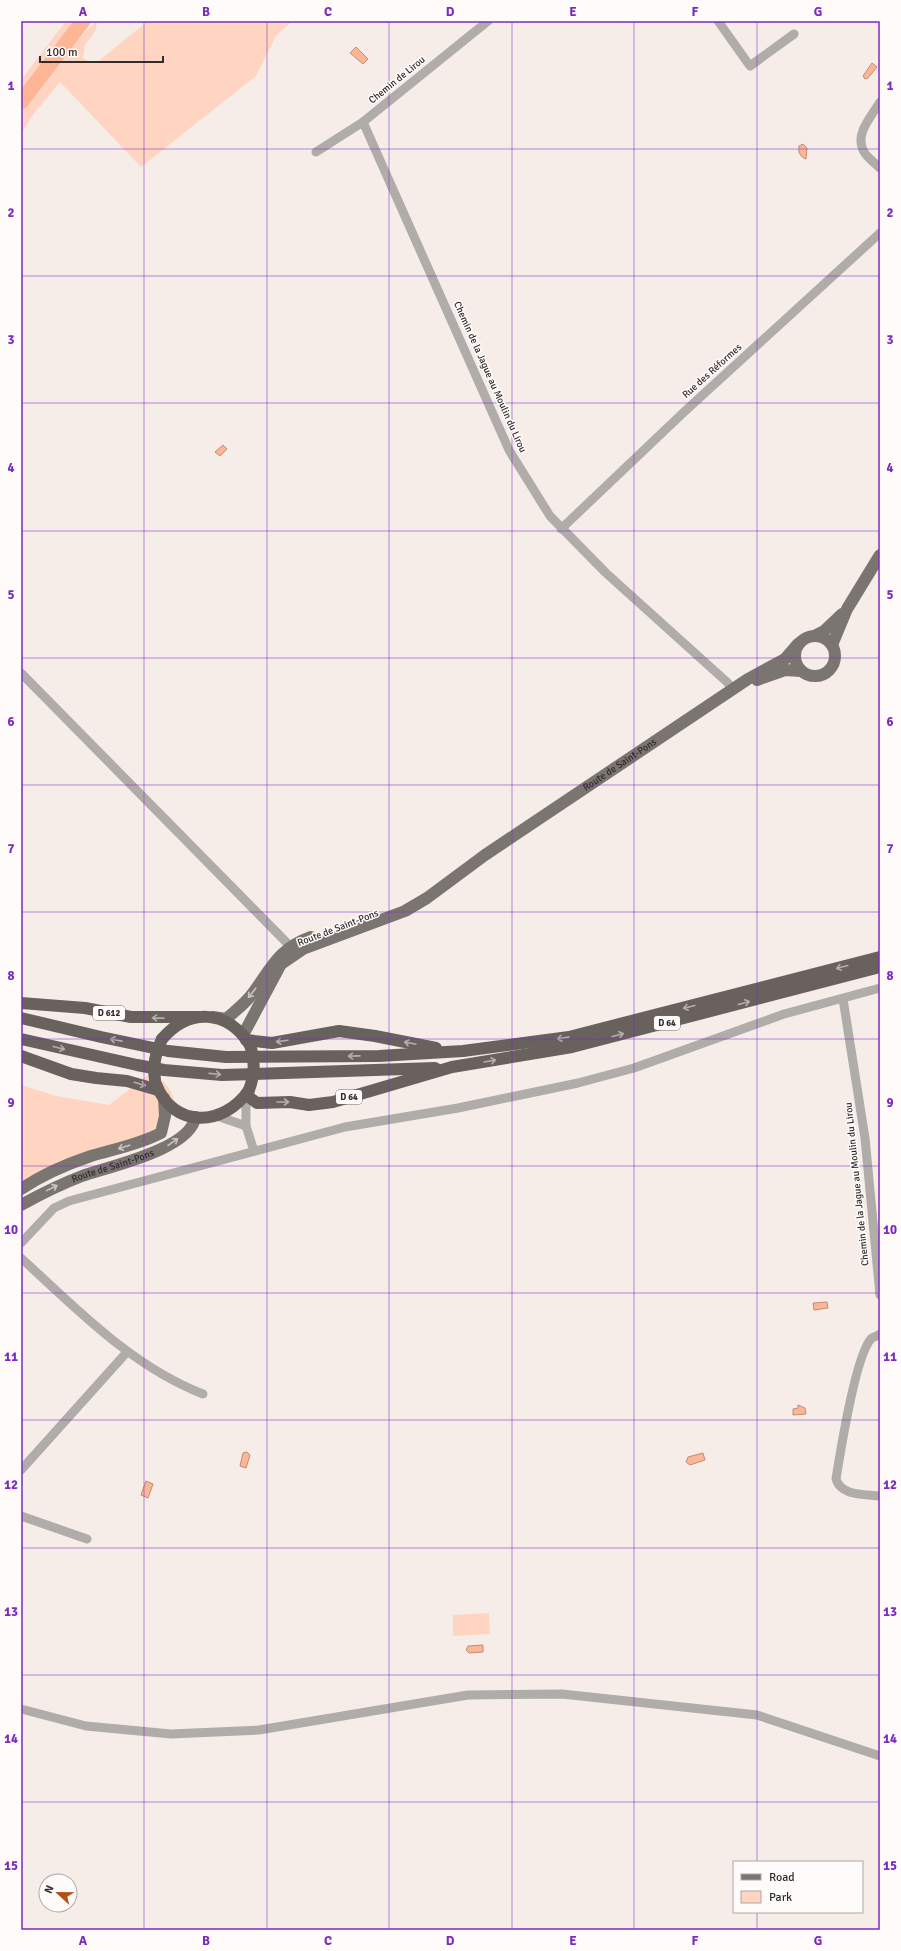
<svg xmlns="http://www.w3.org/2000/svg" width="901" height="1951" font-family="Signika,sans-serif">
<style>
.green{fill:#ffd4c0}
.water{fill:#fdb695;stroke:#c08d75}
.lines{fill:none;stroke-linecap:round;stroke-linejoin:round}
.river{stroke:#fdb695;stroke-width:15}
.minor{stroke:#b0acaa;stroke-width:9}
.major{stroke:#7b7572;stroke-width:12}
.highway{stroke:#68615d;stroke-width:12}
.highway-bridge{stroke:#68615d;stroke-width:12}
.oneway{stroke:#b4aeac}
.oneway2{stroke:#cac5c4}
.grid{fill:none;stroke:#7b2cbf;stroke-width:1;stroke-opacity:0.55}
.labels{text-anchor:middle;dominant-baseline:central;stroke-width:3;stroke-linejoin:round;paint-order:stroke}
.shield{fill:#fffbfa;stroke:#6e6a69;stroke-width:1}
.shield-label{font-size:9px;font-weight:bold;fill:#302c2b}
.street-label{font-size:10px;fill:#302c2b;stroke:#fffbfa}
.neatline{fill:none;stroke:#7b2cbf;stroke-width:1.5}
.grid-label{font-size:13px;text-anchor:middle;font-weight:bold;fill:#7b2cbf}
</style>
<rect width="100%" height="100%" fill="#f6ede9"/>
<g class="green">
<polygon points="66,21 87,21 21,98 21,80"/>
<polygon points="97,21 96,30 85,45 83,58 90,62 96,63 148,21 292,21 276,36 256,76 141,167 60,82 35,112 21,133 21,108 26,100 85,32"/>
<path d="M152 1072C168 1083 183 1102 169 1120 166 1124 161 1128 157 1131L21 1185V1085L56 1096 109 1105Z"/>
<polygon points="489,1613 490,1634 453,1636 453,1615"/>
</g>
<g class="water">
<polygon points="356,47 368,59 363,64 350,53"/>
<polygon points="872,63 877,67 868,78 865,79 863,76"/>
<path d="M803 144 807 148 806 159C800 157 798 152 799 146Z"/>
<polygon points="223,445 227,449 220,456 215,452"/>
<polygon points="827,1302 828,1308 814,1310 813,1303"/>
<polygon points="798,1405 805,1408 806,1414 793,1415 793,1409 798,1408"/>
<polygon points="247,1452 250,1455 246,1468 240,1466 243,1453"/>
<polygon points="703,1453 705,1460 690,1465 686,1462 688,1457"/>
<polygon points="146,1481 153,1484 148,1498 141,1495"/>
<polygon points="483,1645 483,1652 469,1653 466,1650 468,1646"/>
</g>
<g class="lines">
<polyline class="river" points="21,102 83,21"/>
<g class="minor">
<polyline points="718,21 750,66 794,34"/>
<path d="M880 102C872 116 855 133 863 150 866 157 875 163 880 168"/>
<polyline points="363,122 509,450 550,516 606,573 728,683 732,690"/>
<polyline points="316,152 363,122 488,21"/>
<polyline points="561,529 684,412 880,233"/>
<polyline points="21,673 290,946 292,952"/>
<polyline points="843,999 865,1138 880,1295"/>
<polyline points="242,1101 246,1106 246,1126 254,1151"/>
<polyline points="217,1116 246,1126"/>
<polyline points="21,1243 54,1208 69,1201 345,1127 458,1108 578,1083 634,1068 784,1014 880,988"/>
<path d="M21 1258C77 1309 131 1366 203 1394"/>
<path d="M880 1334C878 1336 874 1337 872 1338 856 1352 840 1454 836 1479 841 1496 864 1494 880 1496"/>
<polyline points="21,1470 127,1352"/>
<polyline points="21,1516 87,1539"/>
<polyline points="21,1709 86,1726 171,1734 259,1730 468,1695 562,1694 757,1715 880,1756"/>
</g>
<g class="major">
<polyline points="816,635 824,631 842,614"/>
<circle cx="815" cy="656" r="20"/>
<polyline points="832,645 847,609 880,555"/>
<polyline points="757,680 785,670 801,671"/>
<path d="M213 1017 226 1019C235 1011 246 1003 253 993 272 967 278 949 311 937"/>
<path id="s1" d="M243 1035 281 964 303 949 405 911 427 898 485 855 748 679 785 659 798 644"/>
<path d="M21 1189C42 1175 67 1164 91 1156 114 1149 138 1145 161 1133L165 1116 164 1098"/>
<path id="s2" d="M21 1205C41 1194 61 1184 82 1176 107 1167 192 1149 195 1117"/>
</g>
<g class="highway">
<polyline points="21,1003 85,1008 131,1017 197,1017"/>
<polyline points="21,1018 101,1037 168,1051 226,1057 379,1056 463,1051 569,1037 880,957"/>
<polyline points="21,1039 137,1065 164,1070 222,1075 435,1068"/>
<path d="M162 1039C189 1008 227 1009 250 1045"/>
<polyline points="246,1040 272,1043 339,1031 375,1036 436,1048"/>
<polyline points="21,1056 71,1074 96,1078 127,1081 158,1090"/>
<path d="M156 1084C173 1129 224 1127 249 1090"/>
<polyline points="246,1095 257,1103 290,1102 309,1105 333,1102 452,1067 572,1047 880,967"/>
</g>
<g class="highway-bridge">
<path d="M155 1080C153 1065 155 1054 162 1039"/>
<path d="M249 1090C255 1074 255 1061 250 1045"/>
</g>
</g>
<defs><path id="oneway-shaft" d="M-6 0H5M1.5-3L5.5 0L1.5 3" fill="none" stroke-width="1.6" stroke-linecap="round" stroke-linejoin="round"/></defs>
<g class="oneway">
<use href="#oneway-shaft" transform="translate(842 967) rotate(165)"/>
<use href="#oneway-shaft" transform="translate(744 1003) rotate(-15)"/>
<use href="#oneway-shaft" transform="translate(689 1007) rotate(166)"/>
<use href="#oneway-shaft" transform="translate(158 1018) rotate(-179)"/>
<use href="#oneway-shaft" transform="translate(618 1035) rotate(-15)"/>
<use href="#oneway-shaft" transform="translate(563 1038) rotate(172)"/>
<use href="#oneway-shaft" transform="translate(116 1040) rotate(-169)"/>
<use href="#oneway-shaft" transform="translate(282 1041) rotate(172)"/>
<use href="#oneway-shaft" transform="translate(410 1043) rotate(-168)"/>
<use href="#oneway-shaft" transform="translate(59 1048) rotate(14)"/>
<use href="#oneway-shaft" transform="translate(354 1056) rotate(179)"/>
<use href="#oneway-shaft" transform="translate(490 1061) rotate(-10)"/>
<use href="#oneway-shaft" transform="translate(215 1074) rotate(6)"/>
<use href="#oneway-shaft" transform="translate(140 1084) rotate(16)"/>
<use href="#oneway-shaft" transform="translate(283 1102)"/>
</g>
<g class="oneway2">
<use href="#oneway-shaft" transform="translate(252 993) rotate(129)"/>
<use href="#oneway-shaft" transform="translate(173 1142) rotate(-35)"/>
<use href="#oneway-shaft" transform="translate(124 1147) rotate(162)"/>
<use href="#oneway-shaft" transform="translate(52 1188) rotate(-26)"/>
</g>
<path class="grid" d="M144 21V1930M267 21V1930M389 21V1930M512 21V1930M634 21V1930M757 21V1862M21 149H880M21 276H880M21 403H880M21 531H880M21 658H880M21 785H880M21 912H880M21 1039H880M21 1166H880M21 1293H880M21 1420H880M21 1548H880M21 1675H880M21 1802H880M757 1912V1930"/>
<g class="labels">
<g class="shield">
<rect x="93" y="1006" width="32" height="14" rx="3"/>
<rect x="654" y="1016" width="26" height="14" rx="3"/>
<rect x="336" y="1090" width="26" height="14" rx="3"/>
</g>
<g class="shield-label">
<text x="109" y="1013">D 612</text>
<text x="667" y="1023">D 64</text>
<text x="349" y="1097">D 64</text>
</g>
<g class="street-label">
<text transform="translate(397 80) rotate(-39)">Chemin de Lirou</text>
<text transform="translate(712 371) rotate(-42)">Rue des Réformes</text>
<text transform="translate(490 377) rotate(66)">Chemin de la Jague au Moulin du Lirou</text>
<text stroke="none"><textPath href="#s1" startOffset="476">Route de Saint-Pons</textPath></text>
<text transform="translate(338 928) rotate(-21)">Route de Saint-Pons</text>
<text stroke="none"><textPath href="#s2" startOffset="100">Route de Saint-Pons</textPath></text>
<text transform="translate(857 1184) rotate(-96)">Chemin de la Jague au Moulin du Lirou</text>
</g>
</g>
<rect width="901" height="1951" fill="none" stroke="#fffbfa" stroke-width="44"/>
<rect x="733" y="1861" width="130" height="52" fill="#fffbfa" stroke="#aca8a7"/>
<rect x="741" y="1874" width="20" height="6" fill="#7b7572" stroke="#aca8a7"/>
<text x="769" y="1881" font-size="12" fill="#302c2b">Road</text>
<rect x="741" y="1891" width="20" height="12" fill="#ffd4c0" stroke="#aca8a7"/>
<text x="769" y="1901" font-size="12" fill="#302c2b">Park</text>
<g transform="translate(58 1893) rotate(292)"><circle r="19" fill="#fffbfa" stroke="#aca8a7"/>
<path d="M0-3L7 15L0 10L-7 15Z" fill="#b14f14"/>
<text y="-6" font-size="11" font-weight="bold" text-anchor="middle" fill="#302c2b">N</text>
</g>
<path d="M40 56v6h123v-6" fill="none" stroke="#302c2b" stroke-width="2"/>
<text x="46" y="56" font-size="12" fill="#302c2b" stroke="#fffbfa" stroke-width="3" paint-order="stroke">100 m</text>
<rect x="22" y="22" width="857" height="1907" class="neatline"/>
<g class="grid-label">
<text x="83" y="16">A</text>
<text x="206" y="16">B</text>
<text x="328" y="16">C</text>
<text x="450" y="16">D</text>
<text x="573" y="16">E</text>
<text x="695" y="16">F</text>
<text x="818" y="16">G</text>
<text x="11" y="90">1</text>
<text x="890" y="90">1</text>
<text x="11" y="217">2</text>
<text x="890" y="217">2</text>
<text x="11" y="344">3</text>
<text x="890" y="344">3</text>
<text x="11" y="472">4</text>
<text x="890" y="472">4</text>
<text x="11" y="599">5</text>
<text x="890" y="599">5</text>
<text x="11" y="726">6</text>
<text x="890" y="726">6</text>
<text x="11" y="853">7</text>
<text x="890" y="853">7</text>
<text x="11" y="980">8</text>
<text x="890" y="980">8</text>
<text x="11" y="1107">9</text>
<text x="890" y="1107">9</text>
<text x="11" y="1234">10</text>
<text x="890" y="1234">10</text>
<text x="11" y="1361">11</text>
<text x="890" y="1361">11</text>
<text x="11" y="1489">12</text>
<text x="890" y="1489">12</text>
<text x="11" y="1616">13</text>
<text x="890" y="1616">13</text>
<text x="11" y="1743">14</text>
<text x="890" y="1743">14</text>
<text x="11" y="1870">15</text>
<text x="890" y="1870">15</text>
<text x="83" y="1945">A</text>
<text x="206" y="1945">B</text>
<text x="328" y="1945">C</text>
<text x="450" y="1945">D</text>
<text x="573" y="1945">E</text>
<text x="695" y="1945">F</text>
<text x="818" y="1945">G</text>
</g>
</svg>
